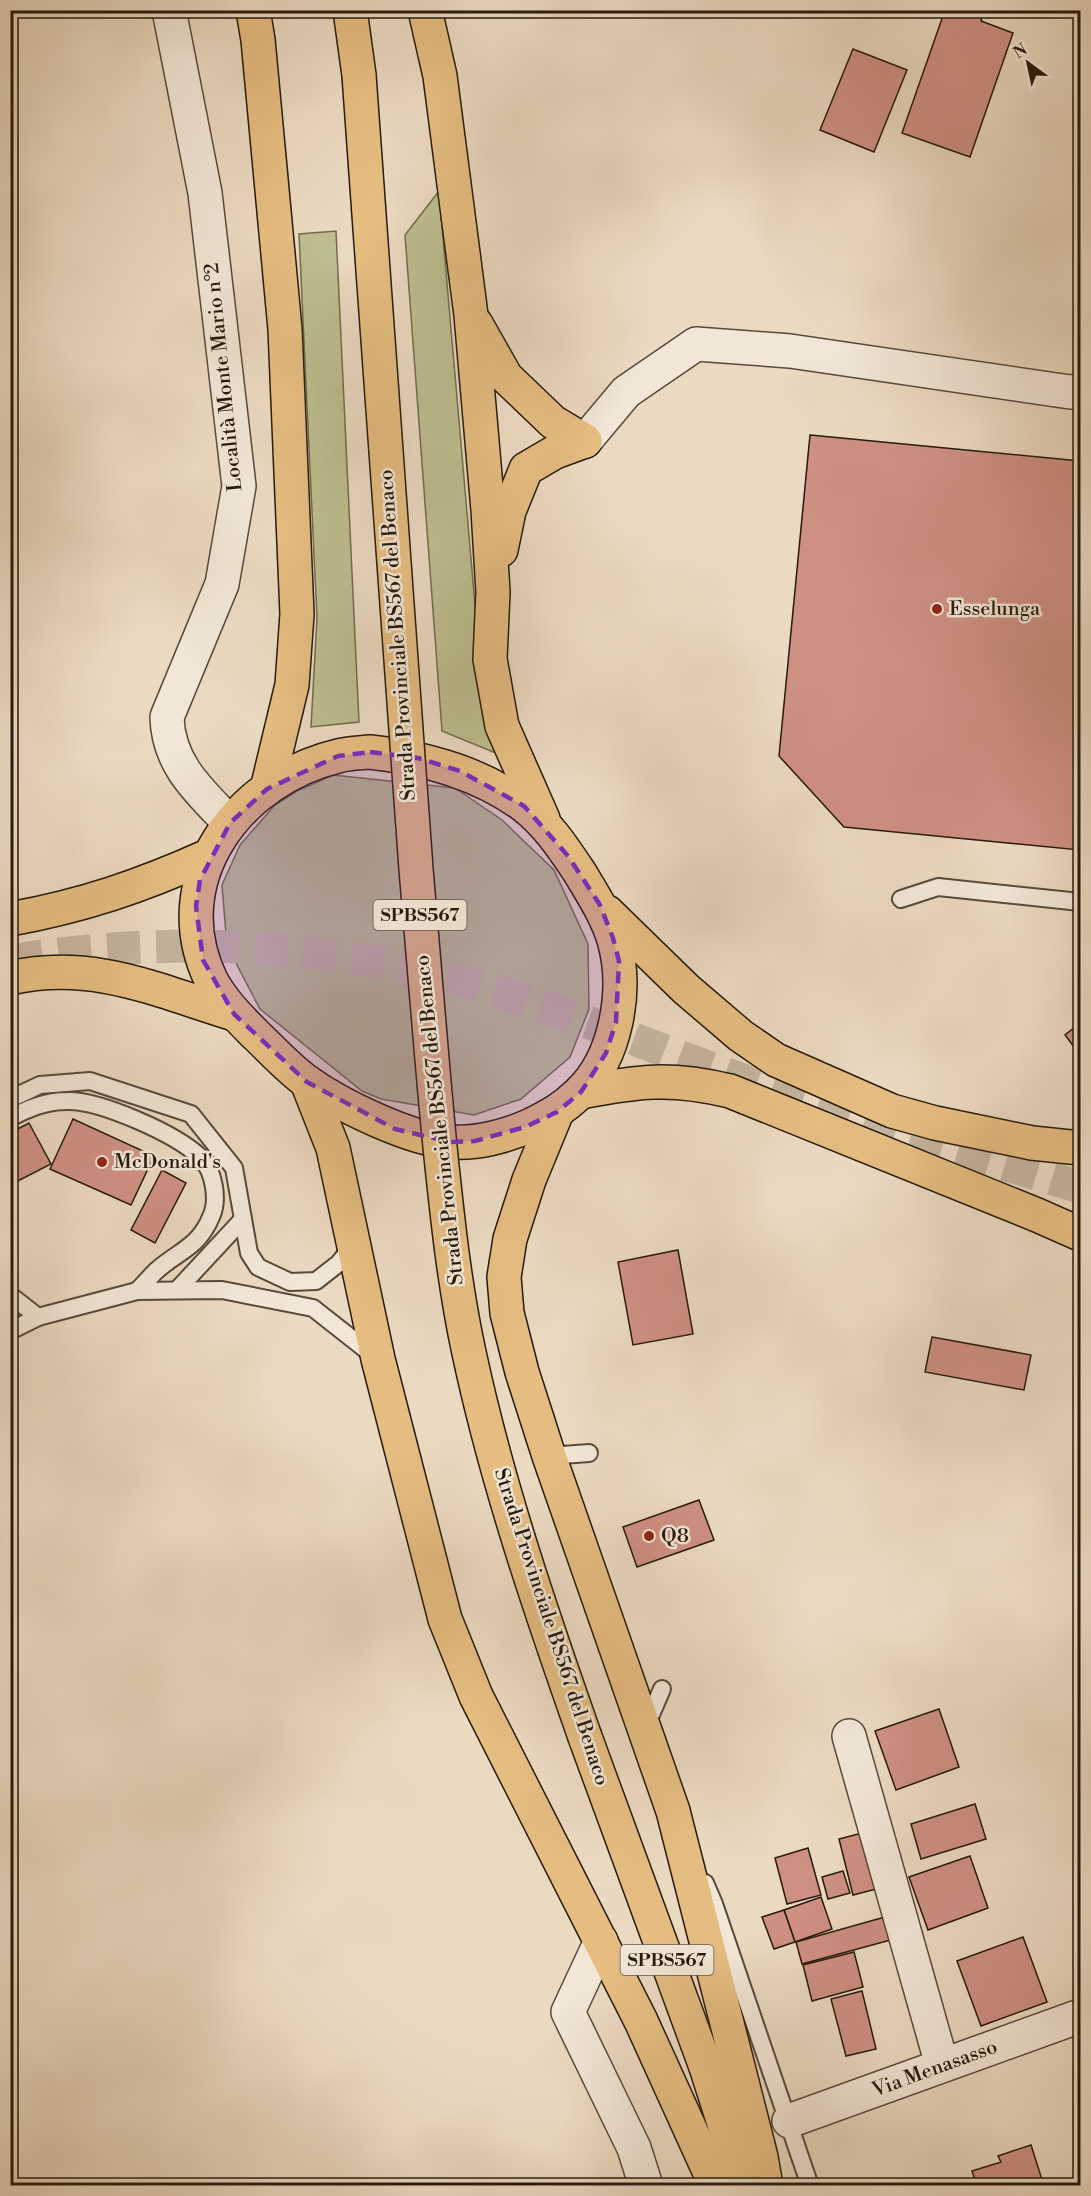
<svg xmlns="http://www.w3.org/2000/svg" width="1091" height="2196" font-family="'Libre Bodoni',serif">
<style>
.green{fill:#bdbe8f;stroke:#726c4e;stroke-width:1.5}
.building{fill:#cf9084;stroke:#261a0c;stroke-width:1.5}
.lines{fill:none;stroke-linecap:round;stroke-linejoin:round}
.highway-tunnel{stroke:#c4b49e;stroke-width:33;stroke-dasharray:33 16;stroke-linecap:butt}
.lane-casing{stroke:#574a3a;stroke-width:20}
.street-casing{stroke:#574a3a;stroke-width:36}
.highway-casing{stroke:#261a0c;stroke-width:36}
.lane{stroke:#f2e7d7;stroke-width:16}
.street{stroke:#f2e7d7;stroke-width:33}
.highway{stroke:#e6bd81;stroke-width:33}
.highway-bridge-casing{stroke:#261a0c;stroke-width:36;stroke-linecap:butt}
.highway-bridge{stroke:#e6bd81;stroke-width:33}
.marked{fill:#7b2cbf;fill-opacity:0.2;stroke:#7b2cbf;stroke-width:4.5;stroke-dasharray:12 8;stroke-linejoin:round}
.poi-dot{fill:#8f2418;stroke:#f2e7d7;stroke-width:2}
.labels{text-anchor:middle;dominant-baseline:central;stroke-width:5;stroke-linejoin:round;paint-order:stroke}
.shield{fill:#f2e7d7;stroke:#635849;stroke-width:1.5}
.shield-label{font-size:18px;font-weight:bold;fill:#261a0c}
.street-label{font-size:20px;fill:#261a0c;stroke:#f2e7d7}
.poi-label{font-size:20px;fill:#261a0c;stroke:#f2e7d7;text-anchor:start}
</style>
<rect width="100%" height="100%" fill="#ebdac2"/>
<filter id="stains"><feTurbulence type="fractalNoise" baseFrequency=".00333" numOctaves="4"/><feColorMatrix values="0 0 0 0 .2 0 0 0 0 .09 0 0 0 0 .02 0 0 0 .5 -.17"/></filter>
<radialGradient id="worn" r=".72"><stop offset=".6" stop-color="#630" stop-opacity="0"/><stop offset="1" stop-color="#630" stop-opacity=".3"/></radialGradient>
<g class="green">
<polygon points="439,191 483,697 498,754 442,731 405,235"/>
<polygon points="336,231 359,722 311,727 317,618 299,234"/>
<polygon points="333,775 455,788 502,820 554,870 588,944 589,1009 570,1057 521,1099 474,1115 381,1099 362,1091 260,1009 227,946 222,885 240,845 275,805 297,791"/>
</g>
<g class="building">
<polygon points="945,10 984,10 981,21 1013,33 970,157 902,133"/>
<polygon points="853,49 907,70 874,152 820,130"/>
<polygon points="810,435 1080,461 1080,850 844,827 779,756"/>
<polygon points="1080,1023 1080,1055 1065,1035"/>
<polygon points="73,1119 154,1156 131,1205 50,1169"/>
<polygon points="29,1123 51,1164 10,1185 10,1133"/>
<polygon points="162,1170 186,1183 155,1243 131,1230"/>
<polygon points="678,1250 693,1334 633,1345 618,1262"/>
<polygon points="932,1337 1031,1355 1024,1390 925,1372"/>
<polygon points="699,1500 714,1540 637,1567 623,1527"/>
<polygon points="939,1709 959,1767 896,1790 875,1731"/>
<polygon points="975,1804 986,1839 921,1859 911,1824"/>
<polygon points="870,1831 884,1887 853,1895 839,1839"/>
<polygon points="808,1848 821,1895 787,1904 775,1858"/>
<polygon points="970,1856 988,1908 928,1930 909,1877"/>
<polygon points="843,1871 850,1893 828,1899 822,1877"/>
<polygon points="821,1897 832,1929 795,1942 784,1910"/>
<polygon points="784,1910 795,1942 774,1949 762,1917"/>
<polygon points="892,1915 898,1938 802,1964 796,1942"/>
<polygon points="1023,1937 1047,2002 981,2026 957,1961"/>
<polygon points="854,1952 863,1987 812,2001 803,1965"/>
<polygon points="862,1991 876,2049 846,2056 831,1999"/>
<polygon points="1031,2145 1044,2186 977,2186 972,2171 1001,2162 998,2156"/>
</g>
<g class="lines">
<path class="highway-tunnel" d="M10 961C175 934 346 943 506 994 610 1027 711 1071 814 1105 902 1135 992 1160 1080 1187"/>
<defs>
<g id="lane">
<polyline points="901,899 938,887 1080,902"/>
<polyline points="10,1099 40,1085 90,1081 191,1114 234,1168 249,1253 258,1267 290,1282 316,1281 339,1263 354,1244"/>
<path d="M10 1118C29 1108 46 1101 67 1101 100 1100 176 1134 200 1157 214 1170 219 1200 211 1217 198 1248 178 1251 156 1271 150 1277 144 1284 137 1291"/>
<polyline points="177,1290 243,1219"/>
<polyline points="10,1295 38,1317"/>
<polyline points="10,1331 38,1317 137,1291 222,1290 313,1308 374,1356"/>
<polyline points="549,1456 589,1453"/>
<polyline points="646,1726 662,1689"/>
<polyline points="705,1883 714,1904 810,2186"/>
</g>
<g id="street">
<path d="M169 10 205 193 239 486 222 584 167 717C168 764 199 791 230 823"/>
<polyline points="585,441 626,392 696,344 790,351 1070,392 1080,391"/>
<polyline points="849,1736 942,2065"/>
<polyline points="601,1941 568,2012 634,2148 646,2186"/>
<polyline points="789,2121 1080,2016"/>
</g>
<g id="highway">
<polyline points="253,10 258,40 285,329 297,614 292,685 267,789"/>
<polyline points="350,10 359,75"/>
<polyline points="425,10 440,76 471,315 488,510 493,592 490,659 502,726 543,819"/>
<polyline points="476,324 506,377 553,422 585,441"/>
<polyline points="501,550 509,511 526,469 555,452 585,441"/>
<path d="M370 752C425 758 478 772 523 805 547 823 564 849 580 873 593 895 607 916 614 940 628 989 617 1058 578 1094 564 1108 549 1116 531 1125 507 1136 477 1144 451 1142 411 1140 339 1105 306 1081 288 1068 272 1050 255 1034 239 1018 222 1001 211 980 163 880 238 780 338 756 348 753 359 753 370 752Z"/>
<polyline points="607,912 686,989 741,1036 776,1060 892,1111 935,1123 1032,1143 1080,1148"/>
<path d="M10 919C83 906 141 886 208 856"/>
<path d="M10 978C93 959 158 991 234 1014"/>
<polyline points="307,1082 333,1148 378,1359 445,1619 476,1696 641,2021 716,2186"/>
<path d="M581 1092C639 1081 671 1077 730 1091L1037 1215 1080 1234"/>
<polyline points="557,1112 529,1180 510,1239 504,1277 507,1313 522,1372 549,1456 673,1811 761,2157 766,2186"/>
<polyline points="585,1737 706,2067 744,2186"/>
</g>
</defs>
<use href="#lane" class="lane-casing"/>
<use href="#street" class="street-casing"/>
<use href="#highway" class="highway-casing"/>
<use href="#lane" class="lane"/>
<use href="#street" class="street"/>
<use href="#highway" class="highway"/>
<defs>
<path id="highway-bridge" d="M359 75C377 340 395 605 416 869 424 962 431 1054 440 1147 447 1214 454 1282 468 1348 496 1481 540 1609 585 1737"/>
</defs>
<use href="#highway-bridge" class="highway-bridge-casing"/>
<use href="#highway-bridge" class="highway-bridge"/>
</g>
<path class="marked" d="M370 752 418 758 460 771 524 806 568 856 600 905 613 938 619 961 616 1022 606 1053 581 1092 557 1112 525 1127 475 1141 450 1142 395 1129 307 1082 234 1014 203 960 196 906 200 880 230 823 267 789 338 756Z"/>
<g class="poi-dot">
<circle cx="937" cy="609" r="6"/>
<circle cx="102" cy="1162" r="6"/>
<circle cx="649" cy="1536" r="6"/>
</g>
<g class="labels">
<g class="shield">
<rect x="373.5" y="900" width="93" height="30" rx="4.5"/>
<rect x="620.5" y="1945" width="93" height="30" rx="4.5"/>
</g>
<g class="shield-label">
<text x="420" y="915">SPBS567</text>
<text x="667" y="1960">SPBS567</text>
</g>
<g class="street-label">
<text transform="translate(224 377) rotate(-96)">Località Monte Mario n°2</text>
<text transform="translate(398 635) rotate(-94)">Strada Provinciale BS567 del Benaco</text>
<text transform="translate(440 1120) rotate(-96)">Strada Provinciale BS567 del Benaco</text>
<text transform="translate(551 1627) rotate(72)">Strada Provinciale BS567 del Benaco</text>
<text transform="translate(935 2069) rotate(-20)">Via Menasasso</text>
</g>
<g class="poi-label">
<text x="949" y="609">Esselunga</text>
<text x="114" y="1162">McDonald's</text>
<text x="661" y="1536">Q8</text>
</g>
</g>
<rect width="1091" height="2196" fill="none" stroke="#ebdac2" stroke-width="36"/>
<rect x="12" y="12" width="1067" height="2172" fill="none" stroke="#261a0c" stroke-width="3"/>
<rect x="18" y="18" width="1055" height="2160" fill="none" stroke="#261a0c" stroke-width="1.5"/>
<g transform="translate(1028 63) rotate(327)" stroke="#f2e7d7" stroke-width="4.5" paint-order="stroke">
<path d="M0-4.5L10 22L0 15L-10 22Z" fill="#261a0c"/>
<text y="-9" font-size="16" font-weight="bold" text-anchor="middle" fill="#261a0c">N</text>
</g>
<rect width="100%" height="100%" filter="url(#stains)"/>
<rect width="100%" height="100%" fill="url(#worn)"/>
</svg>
